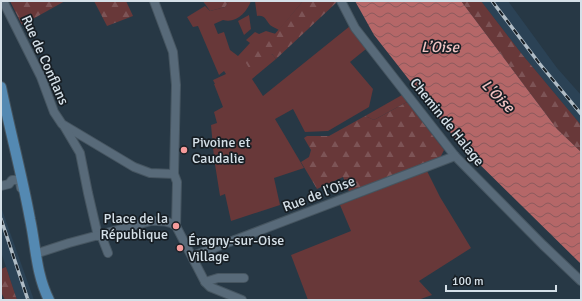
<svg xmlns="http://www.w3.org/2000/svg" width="582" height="301" font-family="Signika,sans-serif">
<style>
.built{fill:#2b4255}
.green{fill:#683839}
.forest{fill:url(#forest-firs)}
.water{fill:url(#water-waves)}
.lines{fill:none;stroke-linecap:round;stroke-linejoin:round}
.minor-casing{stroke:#465560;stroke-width:10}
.major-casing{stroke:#465560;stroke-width:12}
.minor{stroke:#586a79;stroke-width:8}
.major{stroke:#5489b2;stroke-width:10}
.rail-casing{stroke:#b1bdc6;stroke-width:3.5}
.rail{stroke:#171e24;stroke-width:2;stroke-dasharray:6;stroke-linecap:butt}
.poi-dot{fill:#f59b9b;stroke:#171e24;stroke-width:1.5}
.labels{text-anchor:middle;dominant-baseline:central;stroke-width:3.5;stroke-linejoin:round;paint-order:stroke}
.street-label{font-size:14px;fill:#d5e0e8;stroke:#171e24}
.poi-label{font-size:14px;fill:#d5e0e8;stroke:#171e24;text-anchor:start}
.water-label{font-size:15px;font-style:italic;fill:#f1c4c3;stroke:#171e24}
</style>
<defs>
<pattern id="forest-firs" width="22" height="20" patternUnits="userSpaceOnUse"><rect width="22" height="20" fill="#683839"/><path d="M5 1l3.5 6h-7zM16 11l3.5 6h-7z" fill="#7d5456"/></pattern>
<pattern id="water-waves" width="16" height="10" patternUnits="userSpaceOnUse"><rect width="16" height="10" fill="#b56768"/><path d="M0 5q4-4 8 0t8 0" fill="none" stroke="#8c5a5c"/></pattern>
</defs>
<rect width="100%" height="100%" fill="#273845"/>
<g class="built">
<polygon points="481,1 508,1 557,68 581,95 581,125 521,53"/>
<polygon points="1,207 34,300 17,300 1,252"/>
</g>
<g class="green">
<path d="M229 1H251C247 12 236 24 223 20L214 24 218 34 224 32 230 50 238 56 250 43 246 40 255 32 259 34 266 31 276 34 263 56 272 54 276 59 252 79 263 96 350 26 366 49 350 62 373 89 369 107 328 131 305 132 293 109 275 119 304 168 274 178 280 205 231 221 225 194 220 196 214 158 211 125 217 123 214 112 223 107 214 84H215L213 80 226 74 224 71 219 75 198 26 193 27 187 17 205 6 210 11 225 7Z"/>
<path d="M255 1H303L279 30C276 28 272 27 270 25 265 19 265 15 257 16Z"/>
<polygon points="249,15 251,29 244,35 238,21"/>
<polygon points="402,95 407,102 374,120 365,116"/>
<polygon points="427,171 440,197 471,248 419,281 432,295 418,300 308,300 291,255 351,231 340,205"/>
</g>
<g class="forest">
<polygon points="10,1 65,1 22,25"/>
<polygon points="94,1 126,1 133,16 107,26"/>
<polygon points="203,1 229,1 225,7 210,11"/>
<polygon points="303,1 336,1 337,2 276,59 272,54 266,59 263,57 249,68 243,58 274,35"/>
<polygon points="461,1 481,1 521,53 581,125 581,152 557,129"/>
<polygon points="407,102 444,150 440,158 350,194 343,177 317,189 301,162 309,157 311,150 304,138 307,136 329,136 365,116 374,120"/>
<polygon points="6,267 17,300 5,300 1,292 1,269"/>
</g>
<polygon class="water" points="355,1 461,1 557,129 581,152 581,264 461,146 374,35"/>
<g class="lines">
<defs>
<g id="minor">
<polyline points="3,1 41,77 54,112 62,124 134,167 150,173 174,174"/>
<polyline points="154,1 173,52 176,85 174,174 177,182 176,226"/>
<polyline points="341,1 355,28 455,156 543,245 581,281"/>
<polyline points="64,126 80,153 88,193 98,236"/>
<polyline points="1,186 9,184 12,180 17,180 20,182 21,188"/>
<polyline points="101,235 108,253"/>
<path d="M35 254 69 243 151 221C160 221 168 220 176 226L205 282 210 287 242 300"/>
<polyline points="193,256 455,156"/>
<polyline points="205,282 218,278 244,278"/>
</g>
<path id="major" d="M1 87C10 131 22 175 30 219 36 247 36 274 49 300"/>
</defs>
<use href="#minor" class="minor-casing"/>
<use href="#major" class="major-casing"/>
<use href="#minor" class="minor"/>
<use href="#major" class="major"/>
<defs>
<g id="rail">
<polyline points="492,1 539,63 581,114"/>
<polyline points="1,219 28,300"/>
</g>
</defs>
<use href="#rail" class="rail-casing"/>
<use href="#rail" class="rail"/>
</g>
<g class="poi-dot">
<circle cx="184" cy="150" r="4"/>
<circle cx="176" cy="226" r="4"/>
<circle cx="180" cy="248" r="4"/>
</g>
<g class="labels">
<g class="street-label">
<text transform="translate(45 60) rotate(66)">Rue de Conflans</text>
<text transform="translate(447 122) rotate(51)">Chemin de Halage</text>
<text transform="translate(319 194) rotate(-21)">Rue de l'Oise</text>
</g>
<g class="poi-label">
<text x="192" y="142">Pivoine et<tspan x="192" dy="16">Caudalie</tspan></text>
<text x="168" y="218" text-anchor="end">Place de la<tspan x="168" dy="16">République</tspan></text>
<text x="188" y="240">Éragny-sur-Oise<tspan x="188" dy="16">Village</tspan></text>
</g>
<g class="water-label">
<text x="440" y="47">L’Oise</text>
<text transform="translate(498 96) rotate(45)">L'Oise</text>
</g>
</g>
<rect width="582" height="301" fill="none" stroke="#d5e0e8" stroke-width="4"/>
<path d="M446 285v6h110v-6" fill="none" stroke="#d5e0e8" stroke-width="2"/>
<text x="452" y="285" font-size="12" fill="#d5e0e8" stroke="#171e24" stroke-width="3" paint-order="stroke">100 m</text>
</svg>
